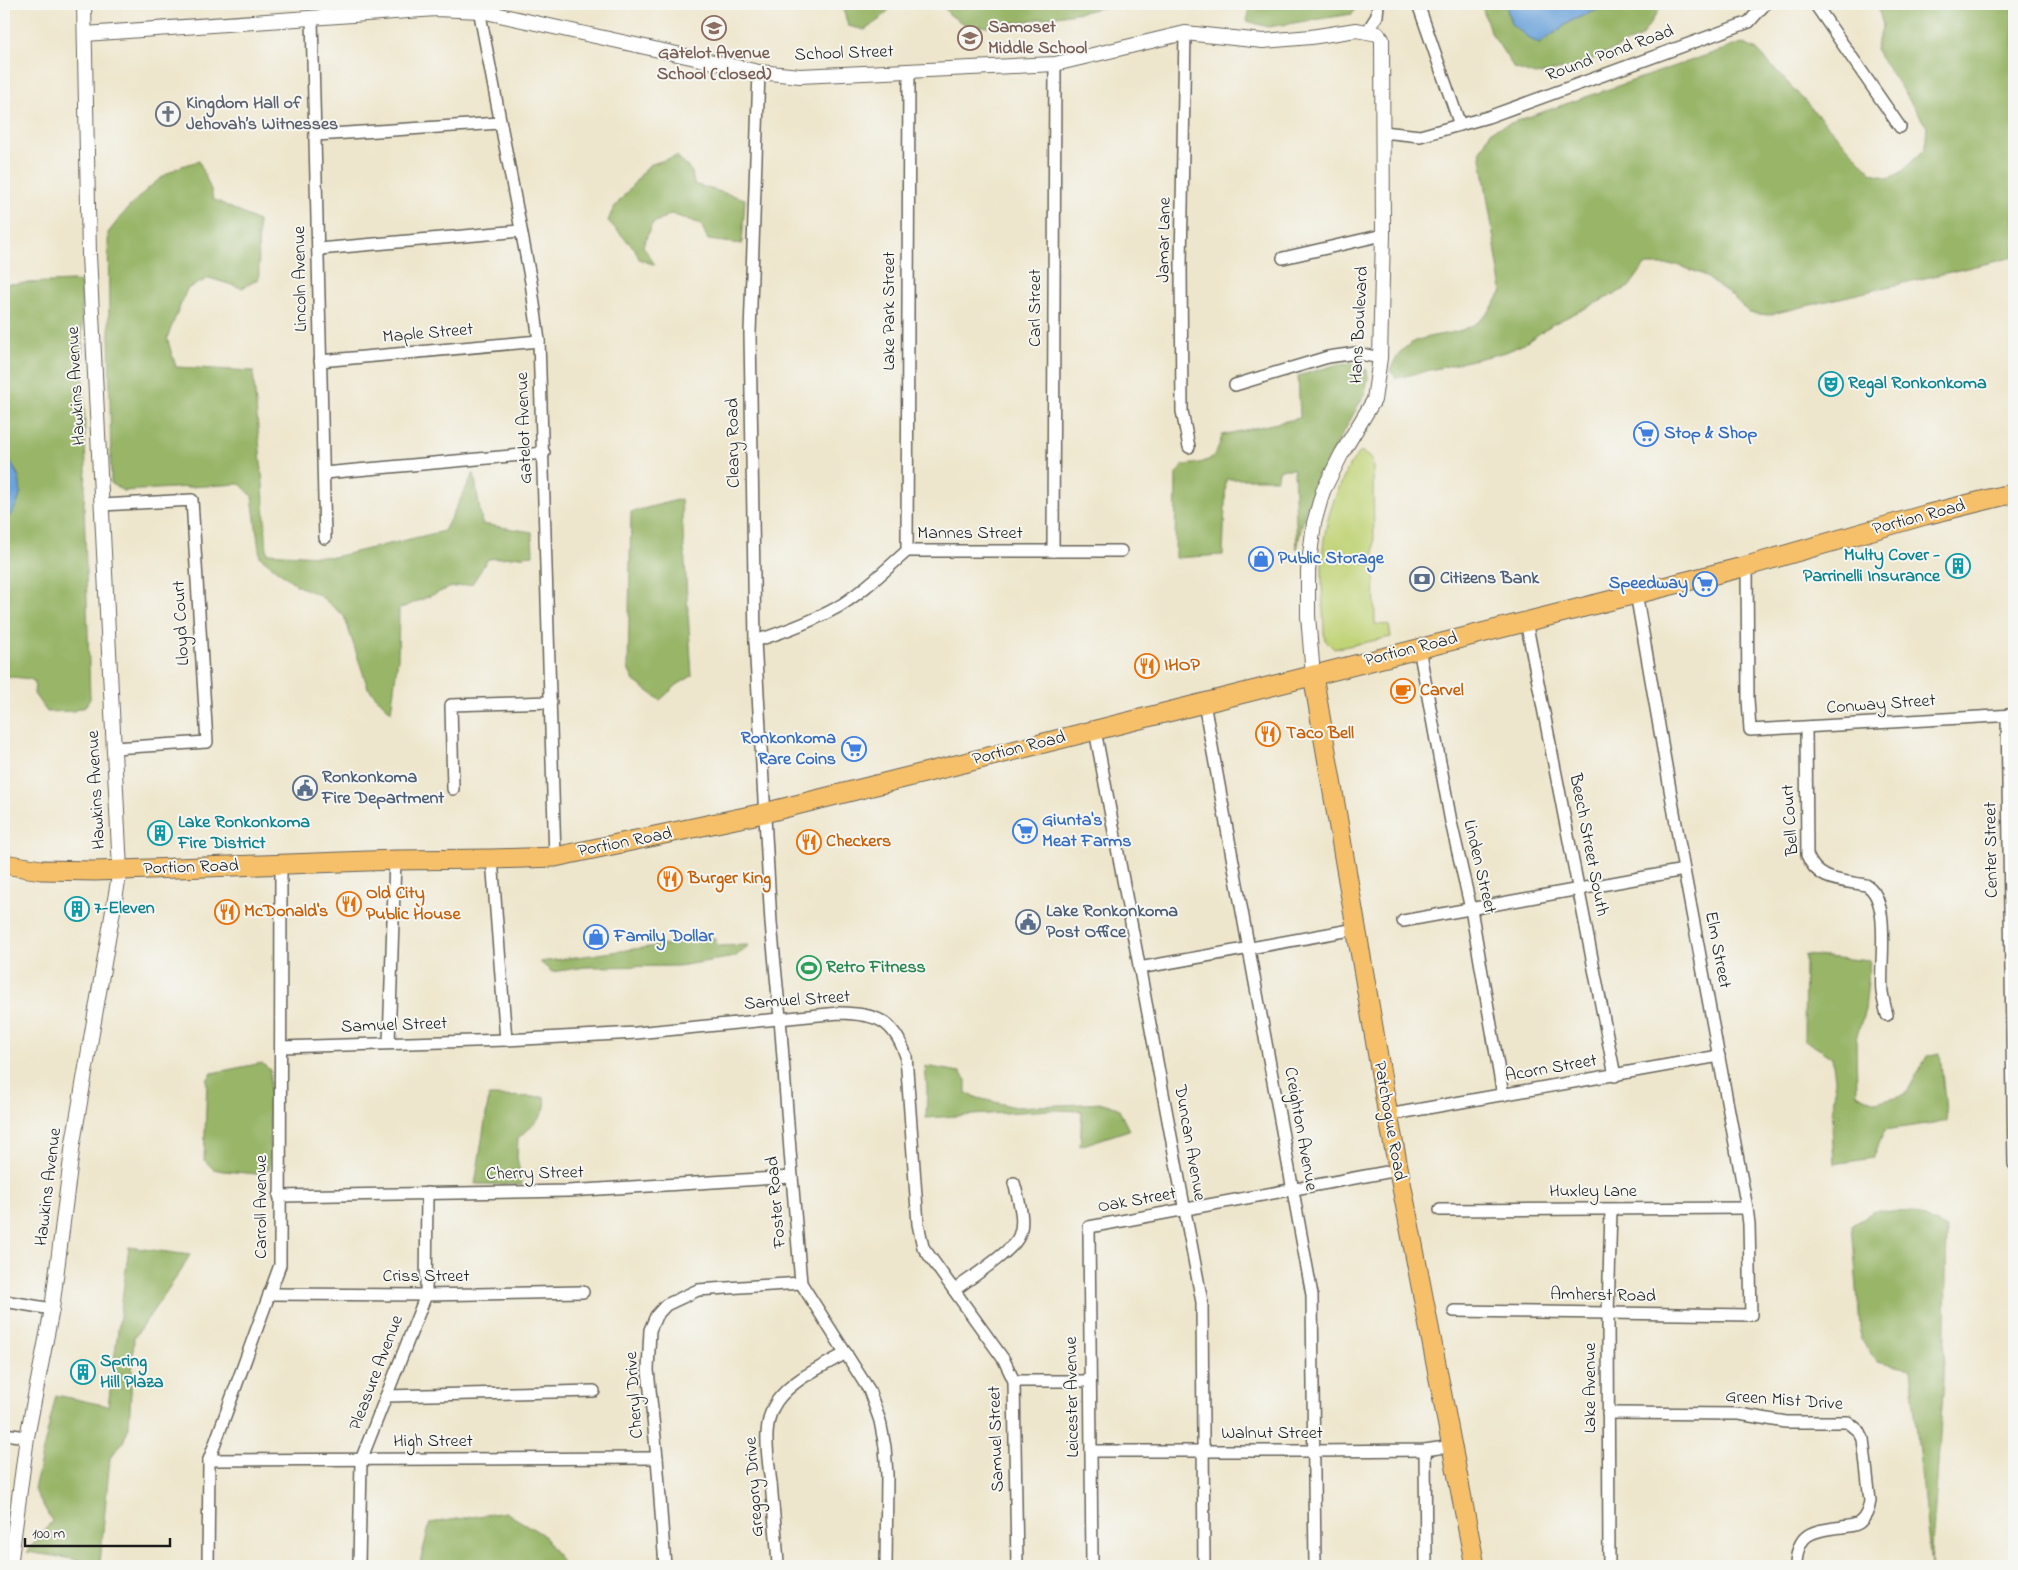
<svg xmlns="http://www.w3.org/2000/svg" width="2018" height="1570" font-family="'Indie Flower',sans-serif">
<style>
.green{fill:#c0d376;stroke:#6e7849}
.forest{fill:#98b567;stroke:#5a6842}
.water{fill:#6ba2d9;stroke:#445f7a}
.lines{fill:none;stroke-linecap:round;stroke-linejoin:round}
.minor-casing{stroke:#66635a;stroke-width:14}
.tertiary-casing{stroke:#66635a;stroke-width:16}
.primary-casing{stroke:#66635a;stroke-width:21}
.minor{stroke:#fff;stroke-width:11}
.tertiary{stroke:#fff;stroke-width:14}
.primary{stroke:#f6c06b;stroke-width:19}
.labels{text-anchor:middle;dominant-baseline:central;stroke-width:4;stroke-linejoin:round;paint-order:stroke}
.education-label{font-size:18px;font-weight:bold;fill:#785e54;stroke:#f6f6f2;text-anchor:start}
.street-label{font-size:18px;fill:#1c1c1c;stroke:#f6f6f2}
.worship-label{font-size:18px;font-weight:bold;fill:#5b616d;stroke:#f6f6f2;text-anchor:start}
.culture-label{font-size:18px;font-weight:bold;fill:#0d838f;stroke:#f6f6f2;text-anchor:start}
.shop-label{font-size:18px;font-weight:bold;fill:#366cbe;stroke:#f6f6f2;text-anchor:start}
.service-label{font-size:18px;font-weight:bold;fill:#4e5e75;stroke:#f6f6f2;text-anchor:start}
.food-label{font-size:18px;font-weight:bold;fill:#c56008;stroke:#f6f6f2;text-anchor:start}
.leisure-label{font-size:18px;font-weight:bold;fill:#27864d;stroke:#f6f6f2;text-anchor:start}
</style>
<rect width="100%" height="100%" fill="#f6f6f2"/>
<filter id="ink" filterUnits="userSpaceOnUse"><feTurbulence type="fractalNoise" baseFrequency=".02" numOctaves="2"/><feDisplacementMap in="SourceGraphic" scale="10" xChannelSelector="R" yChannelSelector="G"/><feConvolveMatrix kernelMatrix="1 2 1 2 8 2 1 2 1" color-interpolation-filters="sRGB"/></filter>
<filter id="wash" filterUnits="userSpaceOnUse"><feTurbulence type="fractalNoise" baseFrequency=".0096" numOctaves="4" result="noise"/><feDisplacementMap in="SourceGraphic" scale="20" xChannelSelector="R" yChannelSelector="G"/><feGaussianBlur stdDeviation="1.12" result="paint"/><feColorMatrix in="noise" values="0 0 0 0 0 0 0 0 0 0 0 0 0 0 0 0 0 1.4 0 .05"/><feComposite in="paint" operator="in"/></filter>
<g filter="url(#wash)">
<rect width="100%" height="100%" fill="#eee6cc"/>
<path class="green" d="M1361 452 1372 459 1373 468 1375 624 1389 625 1391 637 1334 649 1325 640 1324 632C1322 578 1316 535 1341 484 1346 472 1350 461 1361 452Z"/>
<g class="forest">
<polygon points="842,4 895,4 879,20 865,30 848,26"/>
<polygon points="947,4 1120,4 1082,12 988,27 964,24 950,15 945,9"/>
<polygon points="1251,4 1358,4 1352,14 1268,27 1247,21"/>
<polygon points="1481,4 1506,4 1511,24 1539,44 1571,21 1611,4 1663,4 1641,37 1577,66 1535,75 1514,68 1490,31"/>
<path d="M1877 4H2014V257L1768 315 1749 313 1731 295 1702 274 1677 265H1645L1629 287 1553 324 1524 344 1506 352 1397 378 1390 371C1407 325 1443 343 1475 324 1487 317 1495 303 1502 291L1480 151 1491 131 1508 124 1742 43 1757 50 1871 172 1888 178 1900 173 1925 149 1927 127 1875 49 1883 25Z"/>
<polygon points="677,156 692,172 694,184 745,199 742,244 708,240 701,224 671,214 652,224 643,246 655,265 639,259 635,249 608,221 613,209 649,165"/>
<path d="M199 161 211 190 213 199 258 221 259 279 242 288 209 278 187 289 167 338 176 367 253 371 263 485 267 553 334 557 444 531 474 473 482 524 532 532 533 555 488 559 472 584 449 588 399 609 398 658 391 712 368 688 344 616 319 595 298 586 260 557 252 496 240 484 123 491 111 483 108 233C127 208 149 183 177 168 183 165 192 163 199 161Z"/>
<polygon points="72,281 79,282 81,286 86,470 84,503 90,699 84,708 79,708 74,711 47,712 34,694 35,682 30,679 4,676 4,523 9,517 19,476 4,452 4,284"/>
<path d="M1352 363 1367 370 1368 378 1365 393 1319 477 1305 511 1297 549 1294 469H1280L1277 479H1226L1223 555 1175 558 1176 474 1183 465C1208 463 1217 460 1222 435L1300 418 1298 376 1339 364Z"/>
<polygon points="681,499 692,676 677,685 660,700 634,681 628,669 631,512"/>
<polygon points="714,938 718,946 749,945 735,957 678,966 586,967 552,972 540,962"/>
<polygon points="1805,955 1870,961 1865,1010 1856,1039 1857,1094 1876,1102 1906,1094 1927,1056 1940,1053 1947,1121 1885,1130 1873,1158 1834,1164 1832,1126 1835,1079 1832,1057 1804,1040"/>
<polygon points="262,1063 270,1070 270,1169 257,1174 223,1171 213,1169 204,1160 207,1080 212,1073"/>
<polygon points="925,1066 960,1072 966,1080 966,1093 978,1098 1015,1107 1103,1103 1118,1108 1129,1130 1080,1146 1082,1111 1051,1110 926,1118 927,1089"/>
<path d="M489 1096 545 1097C549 1115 530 1128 518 1138L517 1157 522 1185 475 1184Z"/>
<polygon points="1874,1211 1911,1212 1947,1229 1944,1377 1931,1565 1910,1369 1877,1362 1861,1340 1852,1225"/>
<polygon points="129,1247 190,1255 178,1275 134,1338 129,1427 123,1442 110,1458 100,1563 27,1552 52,1521 34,1489 56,1395 108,1406"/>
<polygon points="505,1512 542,1534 565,1566 419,1566 430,1523"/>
</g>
<g class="water">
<polygon points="1506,4 1611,4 1571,21 1539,44 1530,39 1511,24"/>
<path d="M4 452C24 481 28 495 4 523Z"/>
</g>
</g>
<g filter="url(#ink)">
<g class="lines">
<defs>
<g id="minor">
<polyline points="478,4 531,282 539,341 555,857"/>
<polyline points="1418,4 1460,125"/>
<polyline points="1815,4 1900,127"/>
<polyline points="312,19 325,538"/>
<polyline points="1367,32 1377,16 1378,4"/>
<polyline points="1185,33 1181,265 1182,411 1189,447"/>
<polyline points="759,72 750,333 755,641 771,923 780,1018 792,1177 801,1283 869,1390 880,1421 885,1447 887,1475 886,1566"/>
<polyline points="1383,132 1420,136 1488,117 1749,22 1765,4"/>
<polyline points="316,135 500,123"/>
<polyline points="319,249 520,231"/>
<polyline points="1283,258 1383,235"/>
<polyline points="320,361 539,341"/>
<polyline points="1235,385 1328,357 1356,353 1380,358"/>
<polyline points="324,473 544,453"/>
<polyline points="102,505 192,500 207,742 114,748"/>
<polyline points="907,551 909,71"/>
<polyline points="1053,551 1055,64"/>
<polyline points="1747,566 1748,699 1750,730 2014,715"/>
<polyline points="1526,621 1615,1076"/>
<path d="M755 641C784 632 811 622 838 607 863 592 885 570 907 551H1121"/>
<polyline points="1419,648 1451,822 1471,909 1503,1095"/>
<polyline points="1204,703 1312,1295 1315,1566"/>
<polyline points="2007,715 2014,1164"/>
<path d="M1806 728 1807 855C1818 882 1840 880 1866 885 1892 899 1879 966 1882 992 1883 999 1885 1007 1887 1015"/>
<polyline points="1095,730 1202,1302 1204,1566"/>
<polyline points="453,789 451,705 551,702"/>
<polyline points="492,859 506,1040"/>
<polyline points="1403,921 1684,870"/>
<polyline points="1139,968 1356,929"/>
<polyline points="389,1043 395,860"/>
<path d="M281 1047 506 1040 636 1033 839 1013C876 1014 893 1019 906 1056L918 1224 923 1247 1004 1360 1014 1381 1017 1566"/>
<polyline points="1388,1115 1719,1056"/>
<polyline points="279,1196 568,1191 792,1177"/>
<polyline points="1440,1210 1747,1208"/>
<path d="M954 1290C968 1280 1014 1250 1019 1236 1026 1220 1018 1198 1014 1183"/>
<polyline points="269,1294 426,1295 583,1292"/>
<polyline points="4,1301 52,1309"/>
<polyline points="1454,1311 1751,1315 1749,1224 1747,1208 1684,870 1636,593"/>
<polyline points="1014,1381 1090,1381"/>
<polyline points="386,1396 594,1391"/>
<path d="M1608 1413 1739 1414 1786 1422H1848L1859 1431 1863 1439 1870 1501C1869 1508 1866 1517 1860 1522 1856 1526 1848 1526 1842 1527 1812 1531 1797 1532 1796 1566"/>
<polyline points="4,1434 27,1437"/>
<polyline points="1425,1450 1426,1566"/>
<polyline points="1091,1451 1314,1451 1425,1450 1452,1446"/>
<polyline points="209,1460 657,1458"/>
<polyline points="208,1566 209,1460 280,1265 281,865"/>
<polyline points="359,1566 361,1460 426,1295 427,1193"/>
<polyline points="665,1566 657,1458 648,1370 650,1330 656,1316 666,1305 698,1290 801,1283"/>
<path d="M778 1566C777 1542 774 1518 772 1494 770 1465 759 1426 777 1401 794 1378 822 1367 846 1353"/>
<polyline points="1092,1566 1089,1227 1398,1170"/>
<polyline points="1609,1566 1608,1314 1611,1210"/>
</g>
<g id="tertiary">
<polyline points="85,34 436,9 481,11 759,72 800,76 1055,64 1185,33 1263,41 1311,37 1356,30 1378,34 1382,39 1383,235 1380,358 1374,400 1342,453 1323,491 1314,523 1308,571 1308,616 1313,675"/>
<polyline points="10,1566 27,1437 52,1309 73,1143 120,870 89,255 84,4"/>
</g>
<g id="primary">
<polyline points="1313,675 1388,1115 1475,1566"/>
<polyline points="4,864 41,870 95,871 395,860 492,859 555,857 764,813 1204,703 1747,566 1925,515 2014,493"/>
</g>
</defs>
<use href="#minor" class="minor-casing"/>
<use href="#tertiary" class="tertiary-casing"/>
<use href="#primary" class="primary-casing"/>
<use href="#minor" class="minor"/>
<use href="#tertiary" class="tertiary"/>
<use href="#primary" class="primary"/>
</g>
</g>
<defs>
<symbol id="school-ring" viewBox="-11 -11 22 22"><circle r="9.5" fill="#f6f6f2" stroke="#8d6e63" stroke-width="1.5"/><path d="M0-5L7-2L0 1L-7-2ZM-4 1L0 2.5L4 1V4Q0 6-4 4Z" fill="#8d6e63"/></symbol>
<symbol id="church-ring" viewBox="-11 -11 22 22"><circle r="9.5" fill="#f6f6f2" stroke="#6b7280" stroke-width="1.5"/><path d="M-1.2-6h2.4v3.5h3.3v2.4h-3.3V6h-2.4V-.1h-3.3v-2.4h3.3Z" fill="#6b7280"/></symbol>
<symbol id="theatre-ring" viewBox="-11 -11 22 22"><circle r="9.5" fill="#f6f6f2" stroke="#0f9aa8" stroke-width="1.5"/><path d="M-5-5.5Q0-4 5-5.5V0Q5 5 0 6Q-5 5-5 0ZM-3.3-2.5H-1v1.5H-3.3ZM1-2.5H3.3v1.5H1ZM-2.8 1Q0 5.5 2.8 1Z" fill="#0f9aa8"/></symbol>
<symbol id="supermarket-ring" viewBox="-11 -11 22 22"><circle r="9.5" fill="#f6f6f2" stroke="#3f7fe0" stroke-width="1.5"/><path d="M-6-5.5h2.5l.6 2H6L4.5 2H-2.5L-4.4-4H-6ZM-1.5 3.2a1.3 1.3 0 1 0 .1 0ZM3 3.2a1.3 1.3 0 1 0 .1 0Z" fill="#3f7fe0"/></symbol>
<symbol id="shop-ring" viewBox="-11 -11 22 22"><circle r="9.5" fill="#f6f6f2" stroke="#3f7fe0" stroke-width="1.5"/><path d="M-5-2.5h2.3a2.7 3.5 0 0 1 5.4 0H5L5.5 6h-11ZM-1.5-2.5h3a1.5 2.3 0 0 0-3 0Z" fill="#3f7fe0"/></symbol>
<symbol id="building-ring" viewBox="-11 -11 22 22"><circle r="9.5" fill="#f6f6f2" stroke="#0f9aa8" stroke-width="1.5"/><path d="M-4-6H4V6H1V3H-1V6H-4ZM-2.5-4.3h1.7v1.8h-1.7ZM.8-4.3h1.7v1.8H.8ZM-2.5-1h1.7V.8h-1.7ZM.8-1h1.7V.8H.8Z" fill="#0f9aa8"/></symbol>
<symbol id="bank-ring" viewBox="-11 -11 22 22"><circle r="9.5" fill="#f6f6f2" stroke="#5c6f8a" stroke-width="1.5"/><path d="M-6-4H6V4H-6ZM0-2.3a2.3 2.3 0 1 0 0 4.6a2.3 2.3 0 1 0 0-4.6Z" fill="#5c6f8a"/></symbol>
<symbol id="restaurant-ring" viewBox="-11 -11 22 22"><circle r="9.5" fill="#f6f6f2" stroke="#e8710a" stroke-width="1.5"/><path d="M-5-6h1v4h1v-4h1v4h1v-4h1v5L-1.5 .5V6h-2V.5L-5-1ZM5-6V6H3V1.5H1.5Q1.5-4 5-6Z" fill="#e8710a"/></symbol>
<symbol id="cafe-ring" viewBox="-11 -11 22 22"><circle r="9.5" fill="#f6f6f2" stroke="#e8710a" stroke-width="1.5"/><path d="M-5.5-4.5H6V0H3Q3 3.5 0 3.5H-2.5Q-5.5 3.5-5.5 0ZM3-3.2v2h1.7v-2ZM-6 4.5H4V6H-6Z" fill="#e8710a"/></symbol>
<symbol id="civic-ring" viewBox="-11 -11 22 22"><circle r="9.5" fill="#f6f6f2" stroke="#5c6f8a" stroke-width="1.5"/><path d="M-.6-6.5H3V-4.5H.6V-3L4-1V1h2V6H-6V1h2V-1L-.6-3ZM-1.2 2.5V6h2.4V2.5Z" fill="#5c6f8a"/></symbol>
<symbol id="stadium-ring" viewBox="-11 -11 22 22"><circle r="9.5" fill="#f6f6f2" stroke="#2e9e5b" stroke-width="1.5"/><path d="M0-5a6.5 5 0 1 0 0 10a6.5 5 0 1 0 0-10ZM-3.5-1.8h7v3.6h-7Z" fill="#2e9e5b"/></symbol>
</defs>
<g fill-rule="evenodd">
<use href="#school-ring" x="700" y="14" width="28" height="28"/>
<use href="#school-ring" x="956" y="24" width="28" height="28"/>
<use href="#church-ring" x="154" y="100" width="28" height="28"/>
<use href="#theatre-ring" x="1817" y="370" width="28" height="28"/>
<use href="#supermarket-ring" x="1632" y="420" width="28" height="28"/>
<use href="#shop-ring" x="1247" y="545" width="28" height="28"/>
<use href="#building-ring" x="1944" y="552" width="28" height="28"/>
<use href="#bank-ring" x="1408" y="565" width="28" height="28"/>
<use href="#supermarket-ring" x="1691" y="570" width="28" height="28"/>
<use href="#restaurant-ring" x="1133" y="652" width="28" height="28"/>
<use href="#cafe-ring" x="1389" y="677" width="28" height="28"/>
<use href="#restaurant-ring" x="1254" y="720" width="28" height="28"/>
<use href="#supermarket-ring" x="840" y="735" width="28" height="28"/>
<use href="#civic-ring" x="291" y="774" width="28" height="28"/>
<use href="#supermarket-ring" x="1011" y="817" width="28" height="28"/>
<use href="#building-ring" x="146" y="819" width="28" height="28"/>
<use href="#restaurant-ring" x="795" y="828" width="28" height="28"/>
<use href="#restaurant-ring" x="656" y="865" width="28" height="28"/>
<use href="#restaurant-ring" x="335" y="890" width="28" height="28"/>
<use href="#building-ring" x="63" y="895" width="28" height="28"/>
<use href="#restaurant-ring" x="213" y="898" width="28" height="28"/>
<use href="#civic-ring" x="1014" y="908" width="28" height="28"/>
<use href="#shop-ring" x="582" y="923" width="28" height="28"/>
<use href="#stadium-ring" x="795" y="954" width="28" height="28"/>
<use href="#building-ring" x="69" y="1358" width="28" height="28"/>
</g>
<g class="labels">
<g class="education-label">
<text x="988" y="28">Samoset<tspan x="988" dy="21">Middle School</tspan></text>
<text x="714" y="54" text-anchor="middle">Gatelot Avenue<tspan x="714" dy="21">School (closed)</tspan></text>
</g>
<g class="street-label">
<text transform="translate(844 54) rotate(-2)">School Street</text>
<text transform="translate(1610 54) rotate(-20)">Round Pond Road</text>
<text transform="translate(1165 240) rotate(-89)">Jamar Lane</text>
<text transform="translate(301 279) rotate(-91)">Lincoln Avenue</text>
<text transform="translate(1036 308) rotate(-90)">Carl Street</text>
<text transform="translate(890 311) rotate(-90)">Lake Park Street</text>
<text transform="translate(1360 325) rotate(-87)">Hans Boulevard</text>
<text transform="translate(428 334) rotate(-5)">Maple Street</text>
<text transform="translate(77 386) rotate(-93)">Hawkins Avenue</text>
<text transform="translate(525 428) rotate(-92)">Gatelot Avenue</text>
<text transform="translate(734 443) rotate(-91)">Cleary Road</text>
<text transform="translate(1919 518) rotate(-15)">Portion Road</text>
<text x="970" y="534">Mannes Street</text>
<text transform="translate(182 623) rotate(-93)">Lloyd Court</text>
<text transform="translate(1411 650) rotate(-14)">Portion Road</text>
<text transform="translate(1881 705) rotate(-4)">Conway Street</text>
<text transform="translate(1019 749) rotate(-14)">Portion Road</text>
<text transform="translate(97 790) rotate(-93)">Hawkins Avenue</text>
<text transform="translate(1791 820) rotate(-94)">Bell Court</text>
<text transform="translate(625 843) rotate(-11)">Portion Road</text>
<text transform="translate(1588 845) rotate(79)">Beech Street South</text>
<text transform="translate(1992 850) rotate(-91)">Center Street</text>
<text transform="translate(1479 867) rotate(77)">Linden Street</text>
<text transform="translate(191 868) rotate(-2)">Portion Road</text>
<text transform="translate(1717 950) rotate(79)">Elm Street</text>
<text transform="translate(797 1001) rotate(-4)">Samuel Street</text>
<text transform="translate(394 1026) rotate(-2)">Samuel Street</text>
<text transform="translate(1551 1069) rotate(-10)">Acorn Street</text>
<text transform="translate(1389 1121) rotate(80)">Patchogue Road</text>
<text transform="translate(1300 1129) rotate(80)">Creighton Avenue</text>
<text transform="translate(1189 1143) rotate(80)">Duncan Avenue</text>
<text transform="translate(535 1174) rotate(-1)">Cherry Street</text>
<text transform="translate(49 1187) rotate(-83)">Hawkins Avenue</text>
<text x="1593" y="1192">Huxley Lane</text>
<text transform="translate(1137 1201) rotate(-10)">Oak Street</text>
<text transform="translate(777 1202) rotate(-95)">Foster Road</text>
<text transform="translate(262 1207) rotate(-90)">Carroll Avenue</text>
<text x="426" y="1277">Criss Street</text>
<text transform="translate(1603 1296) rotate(1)">Amherst Road</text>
<text transform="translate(377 1373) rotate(-69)">Pleasure Avenue</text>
<text transform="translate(1591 1388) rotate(-90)">Lake Avenue</text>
<text transform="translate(635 1395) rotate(-94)">Cheryl Drive</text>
<text transform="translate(1073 1397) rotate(-91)">Leicester Avenue</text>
<text transform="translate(1784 1401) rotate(4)">Green Mist Drive</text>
<text x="1272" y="1434">Walnut Street</text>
<text transform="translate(997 1439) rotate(-92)">Samuel Street</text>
<text x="433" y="1442">High Street</text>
<text transform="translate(755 1487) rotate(-94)">Gregory Drive</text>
</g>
<g class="worship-label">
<text x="186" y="104">Kingdom Hall of<tspan x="186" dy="21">Jehovah’s Witnesses</tspan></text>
</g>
<g class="culture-label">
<text x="1848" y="384">Regal Ronkonkoma</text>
<text x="1940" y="556" text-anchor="end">Multy Cover -<tspan x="1940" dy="21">Parrinelli Insurance</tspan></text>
<text x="178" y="823">Lake Ronkonkoma<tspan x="178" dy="21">Fire District</tspan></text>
<text x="94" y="909">7-Eleven</text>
<text x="100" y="1362">Spring<tspan x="100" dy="21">Hill Plaza</tspan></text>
</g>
<g class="shop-label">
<text x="1664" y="434">Stop &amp; Shop</text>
<text x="1278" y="559">Public Storage</text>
<text x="1688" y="584" text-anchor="end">Speedway</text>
<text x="836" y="739" text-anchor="end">Ronkonkoma<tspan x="836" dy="21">Rare Coins</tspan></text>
<text x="1042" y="821">Giunta's<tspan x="1042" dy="21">Meat Farms</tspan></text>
<text x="614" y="937">Family Dollar</text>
</g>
<g class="service-label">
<text x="1440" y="579">Citizens Bank</text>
<text x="322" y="778">Ronkonkoma<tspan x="322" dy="21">Fire Department</tspan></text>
<text x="1046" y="912">Lake Ronkonkoma<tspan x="1046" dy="21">Post Office</tspan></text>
</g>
<g class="food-label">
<text x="1164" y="666">IHOP</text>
<text x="1420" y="691">Carvel</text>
<text x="1286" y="734">Taco Bell</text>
<text x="826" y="842">Checkers</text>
<text x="688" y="879">Burger King</text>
<text x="366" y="894">Old City<tspan x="366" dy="21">Public House</tspan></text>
<text x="244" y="912">McDonald's</text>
</g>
<g class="leisure-label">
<text x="826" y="968">Retro Fitness</text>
</g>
</g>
<rect width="2018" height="1570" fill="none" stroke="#f6f6f2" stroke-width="20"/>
<path d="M25 1538v8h145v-8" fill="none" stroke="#1c1c1c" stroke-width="2.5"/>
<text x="32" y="1538" font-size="15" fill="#1c1c1c" stroke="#f6f6f2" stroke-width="4" paint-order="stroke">100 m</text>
</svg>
